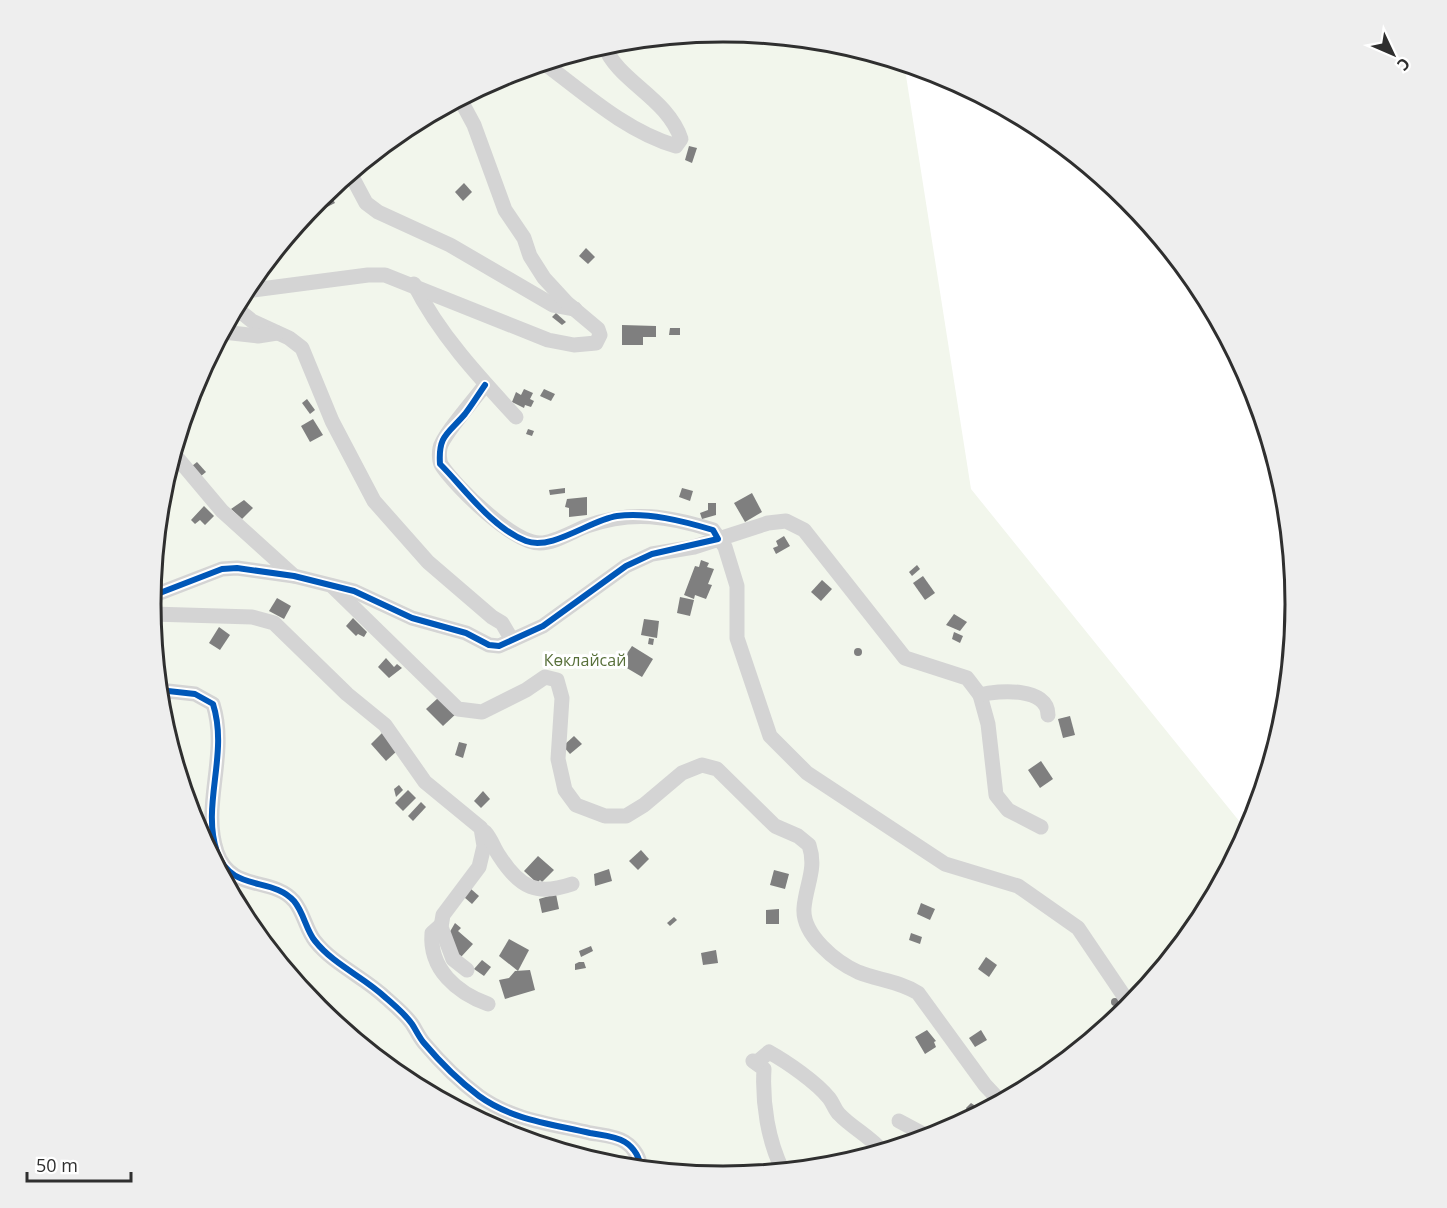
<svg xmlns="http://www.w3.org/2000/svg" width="1447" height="1208" font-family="'Open Sans',sans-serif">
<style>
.green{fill:#f2f6ec}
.building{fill:#7f7f7f}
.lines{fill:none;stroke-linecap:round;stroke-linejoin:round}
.minor{stroke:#d4d4d4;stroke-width:15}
.cycleway-casing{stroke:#fff;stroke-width:10}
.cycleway{stroke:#0057b8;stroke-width:6}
.labels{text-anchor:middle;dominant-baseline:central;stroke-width:6;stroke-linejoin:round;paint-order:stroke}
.park-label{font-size:16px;fill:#576f39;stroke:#fff}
.rim{fill:none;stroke:#2f2f2f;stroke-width:3}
</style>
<rect width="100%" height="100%" fill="#fff"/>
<polygon class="green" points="724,32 836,43 904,63 971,489 1248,832 1199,922 1128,1009 1041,1080 942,1133 835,1166 723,1176 611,1165 504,1133 405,1080 318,1009 247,922 194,823 162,715 151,604 162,492 195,385 248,286 319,199 406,128 505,75 612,42"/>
<g class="building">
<polygon points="676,36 672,45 657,38 668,37"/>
<polygon points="689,146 697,148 692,163 685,160"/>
<polygon points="464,183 472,192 463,201 455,192"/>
<polygon points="330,194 335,203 321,210 317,202"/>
<polygon points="586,248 595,257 588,264 579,256"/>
<polygon points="556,313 566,322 562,325 552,317"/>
<polygon points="622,325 656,326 656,337 643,337 643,345 622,345"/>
<polygon points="670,328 680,328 680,335 669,335"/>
<polygon points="524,389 533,393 530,399 534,401 531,407 525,405 524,408 512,402 516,392 521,395"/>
<polygon points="544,389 555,394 551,401 540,396"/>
<polygon points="307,399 315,410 310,414 302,403"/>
<polygon points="313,419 323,435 310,442 301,426"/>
<polygon points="528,429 534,431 532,436 526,434"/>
<polygon points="197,462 206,472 201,476 192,466"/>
<polygon points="565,488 565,493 550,495 549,490"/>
<polygon points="682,488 693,491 690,501 679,497"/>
<polygon points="752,493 762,512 745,522 734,503"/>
<polygon points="587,497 587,515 569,517 569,508 565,507 567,499"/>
<polygon points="244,500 253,508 242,519 231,509"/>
<polygon points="708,503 716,503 716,515 702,519 700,513 708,510"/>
<polygon points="204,506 214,516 205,525 200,520 195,524 191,520"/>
<polygon points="784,536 790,546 776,554 773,548 778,546 776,541"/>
<polygon points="701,560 709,563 707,567 714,569 708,584 712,585 706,599 695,595 694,599 684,595 695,566 699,567"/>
<polygon points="917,565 920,569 912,576 909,572"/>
<polygon points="923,576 935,593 925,600 913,583"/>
<polygon points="822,580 832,589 821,601 811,592"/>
<polygon points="680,597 694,600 690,616 677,613"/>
<polygon points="277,598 291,606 284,619 269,611"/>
<polygon points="954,614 967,622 960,631 946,625"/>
<polygon points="353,618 367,632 364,637 358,634 356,636 346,626"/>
<polygon points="644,619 659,621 657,638 641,635"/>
<polygon points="219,627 230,635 220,650 209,643"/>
<polygon points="954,632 963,636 960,643 952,639"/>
<polygon points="649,638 654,639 653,645 648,644"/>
<polygon points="632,646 653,659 642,677 620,664"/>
<circle cx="858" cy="652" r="4"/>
<polygon points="386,658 394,667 397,664 402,668 389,678 378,667"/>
<polygon points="438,698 458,712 443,726 426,709"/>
<polygon points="1070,716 1075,735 1063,738 1058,719"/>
<polygon points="382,733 398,750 386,761 371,744"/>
<polygon points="574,736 582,744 570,754 563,746"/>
<polygon points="459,742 467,744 463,758 455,755"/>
<polygon points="1041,761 1053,779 1040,788 1028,770"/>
<polygon points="399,785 403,790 396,797 394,789"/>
<polygon points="408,790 416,798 403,811 395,803"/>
<polygon points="483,791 490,799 481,808 474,801"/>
<polygon points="421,802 426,807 413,821 408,816"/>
<polygon points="641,850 649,859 638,870 629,861"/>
<polygon points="538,856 554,870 542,882 540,880 537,883 524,871"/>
<polygon points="609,869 612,881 595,886 594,874"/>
<polygon points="774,870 789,874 785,889 770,885"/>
<polygon points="471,889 479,896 472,904 464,897"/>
<polygon points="556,894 559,909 542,913 539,899"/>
<polygon points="921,903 935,909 930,920 917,914"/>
<polygon points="779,909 779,924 766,924 766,910"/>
<polygon points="674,917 677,920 670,926 667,923"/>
<polygon points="455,923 461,928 458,931 473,944 461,957 452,949 448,935"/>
<polygon points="911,933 922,937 920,944 909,940"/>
<polygon points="509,939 529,950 518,971 499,956"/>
<polygon points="591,946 593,951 581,957 579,951"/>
<polygon points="716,950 718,963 703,965 701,953"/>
<polygon points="986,957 997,965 989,977 978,969"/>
<polygon points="482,960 491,967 484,976 474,969"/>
<polygon points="579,962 584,962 586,968 575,970 575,964"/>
<polygon points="530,970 535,990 505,999 499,980 509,978 515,971"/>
<circle cx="1115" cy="1002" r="4"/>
<polygon points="927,1030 936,1041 934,1042 936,1047 925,1054 915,1037"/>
<polygon points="981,1030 987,1040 975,1047 969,1038"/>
<polygon points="971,1103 983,1111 970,1118 966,1108"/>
</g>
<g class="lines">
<g class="minor">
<path d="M544 63C584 93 627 132 676 146L681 139C667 97 618 82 604 45"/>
<polyline points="350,173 366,203 378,212 450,245 553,305 575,309"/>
<path d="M414 284C439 334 479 377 516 417"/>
<polyline points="245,291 368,275 385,275 548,340 574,345 596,343 600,335 598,329 567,303 544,278 530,256 524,238 505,210 474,125 460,99"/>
<polyline points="236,308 252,321 289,338 302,348 332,421 374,501 428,562 492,617 502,623 512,640"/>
<polyline points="223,332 258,336 277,333"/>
<path d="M485 385C475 399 442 436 440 448 439 453 439 462 442 466 457 488 513 543 540 543 555 543 573 531 587 526 632 510 669 516 713 530L725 547 737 586V638L770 736 807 773 945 864 1018 886 1078 928 1124 996 1129 1007"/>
<polyline points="174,454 222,511 294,576"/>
<path d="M332 586 458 709 482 712 526 690 545 677 557 680 562 698 558 759 565 790 576 805 605 816H626L644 805 682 773 702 765 717 769 775 826 798 836 809 845C817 869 806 884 804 908 802 935 836 962 858 972 878 980 899 981 918 993L985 1085 1001 1102"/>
<polyline points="152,596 222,569 237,568 294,576 354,591 412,618 466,633 489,645 499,646 543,626 626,566 652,554 694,547 768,523 786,521 804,530 905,658 967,678 980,695 988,724 996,795 1008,810 1041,827"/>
<polyline points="152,614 252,617 274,623 347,694 385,725 425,782 481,828 484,846 479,867 443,915 441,927 453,959 467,970"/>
<path d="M159 690 195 694 213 704C229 754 201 805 217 852 231 893 272 876 294 901 304 913 306 930 315 941 334 965 364 977 386 998 395 1006 405 1014 412 1024 416 1030 419 1037 424 1043 440 1062 459 1081 479 1096 512 1120 552 1124 590 1133 601 1135 616 1136 625 1142 633 1147 642 1159 639 1168"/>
<path d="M980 695C999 690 1048 687 1048 715"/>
<path d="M485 832C492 840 494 849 500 857 520 888 537 896 572 884"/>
<path d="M441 925 432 933C429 969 457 993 488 1004"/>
<path d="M753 1061 764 1069C762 1103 768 1141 783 1171"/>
<path d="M756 1063 769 1052C787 1062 816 1082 829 1098 833 1103 835 1110 839 1114 852 1128 870 1136 882 1151"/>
<polyline points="899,1121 929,1137"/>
</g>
<defs>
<g id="cycleway">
<path d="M152 596 222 569 237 568 294 576 354 591 412 618 466 633 489 645 499 646 543 626 626 566 652 554 718 539 713 530C683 521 648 512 617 516 590 520 552 551 526 541 492 528 465 489 440 464 438 435 448 434 465 414 472 405 478 395 485 385"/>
<path d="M159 690 195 694 213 704C229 754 201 805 217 852 231 893 272 876 294 901 304 913 306 930 315 941 334 965 364 977 386 998 395 1006 405 1014 412 1024 416 1030 419 1037 424 1043 440 1062 459 1081 479 1096 512 1120 552 1124 590 1133 601 1135 616 1136 625 1142 633 1147 642 1159 639 1168"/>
</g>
</defs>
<use href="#cycleway" class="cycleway-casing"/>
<use href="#cycleway" class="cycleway"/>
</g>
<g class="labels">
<g class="park-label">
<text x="585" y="660">Көклайсай</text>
</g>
</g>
<path d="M0 0H1447V1208H0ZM161 604a562 562 0 1 1 1124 0a562 562 0 1 1-1124 0Z" fill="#eee" fill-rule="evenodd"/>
<path class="rim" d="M161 604a562 562 0 1 1 1124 0a562 562 0 1 1-1124 0Z"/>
<g transform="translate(1393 54) rotate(134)" stroke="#ffffff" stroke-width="4.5" paint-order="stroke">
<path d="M0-4.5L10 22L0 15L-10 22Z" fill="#2f2f2f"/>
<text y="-9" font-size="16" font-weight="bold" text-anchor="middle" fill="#2f2f2f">С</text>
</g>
<path d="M27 1172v9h104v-9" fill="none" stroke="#2f2f2f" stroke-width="3"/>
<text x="36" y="1172" font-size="18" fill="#2f2f2f" stroke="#ffffff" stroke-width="4.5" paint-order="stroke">50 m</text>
</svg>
